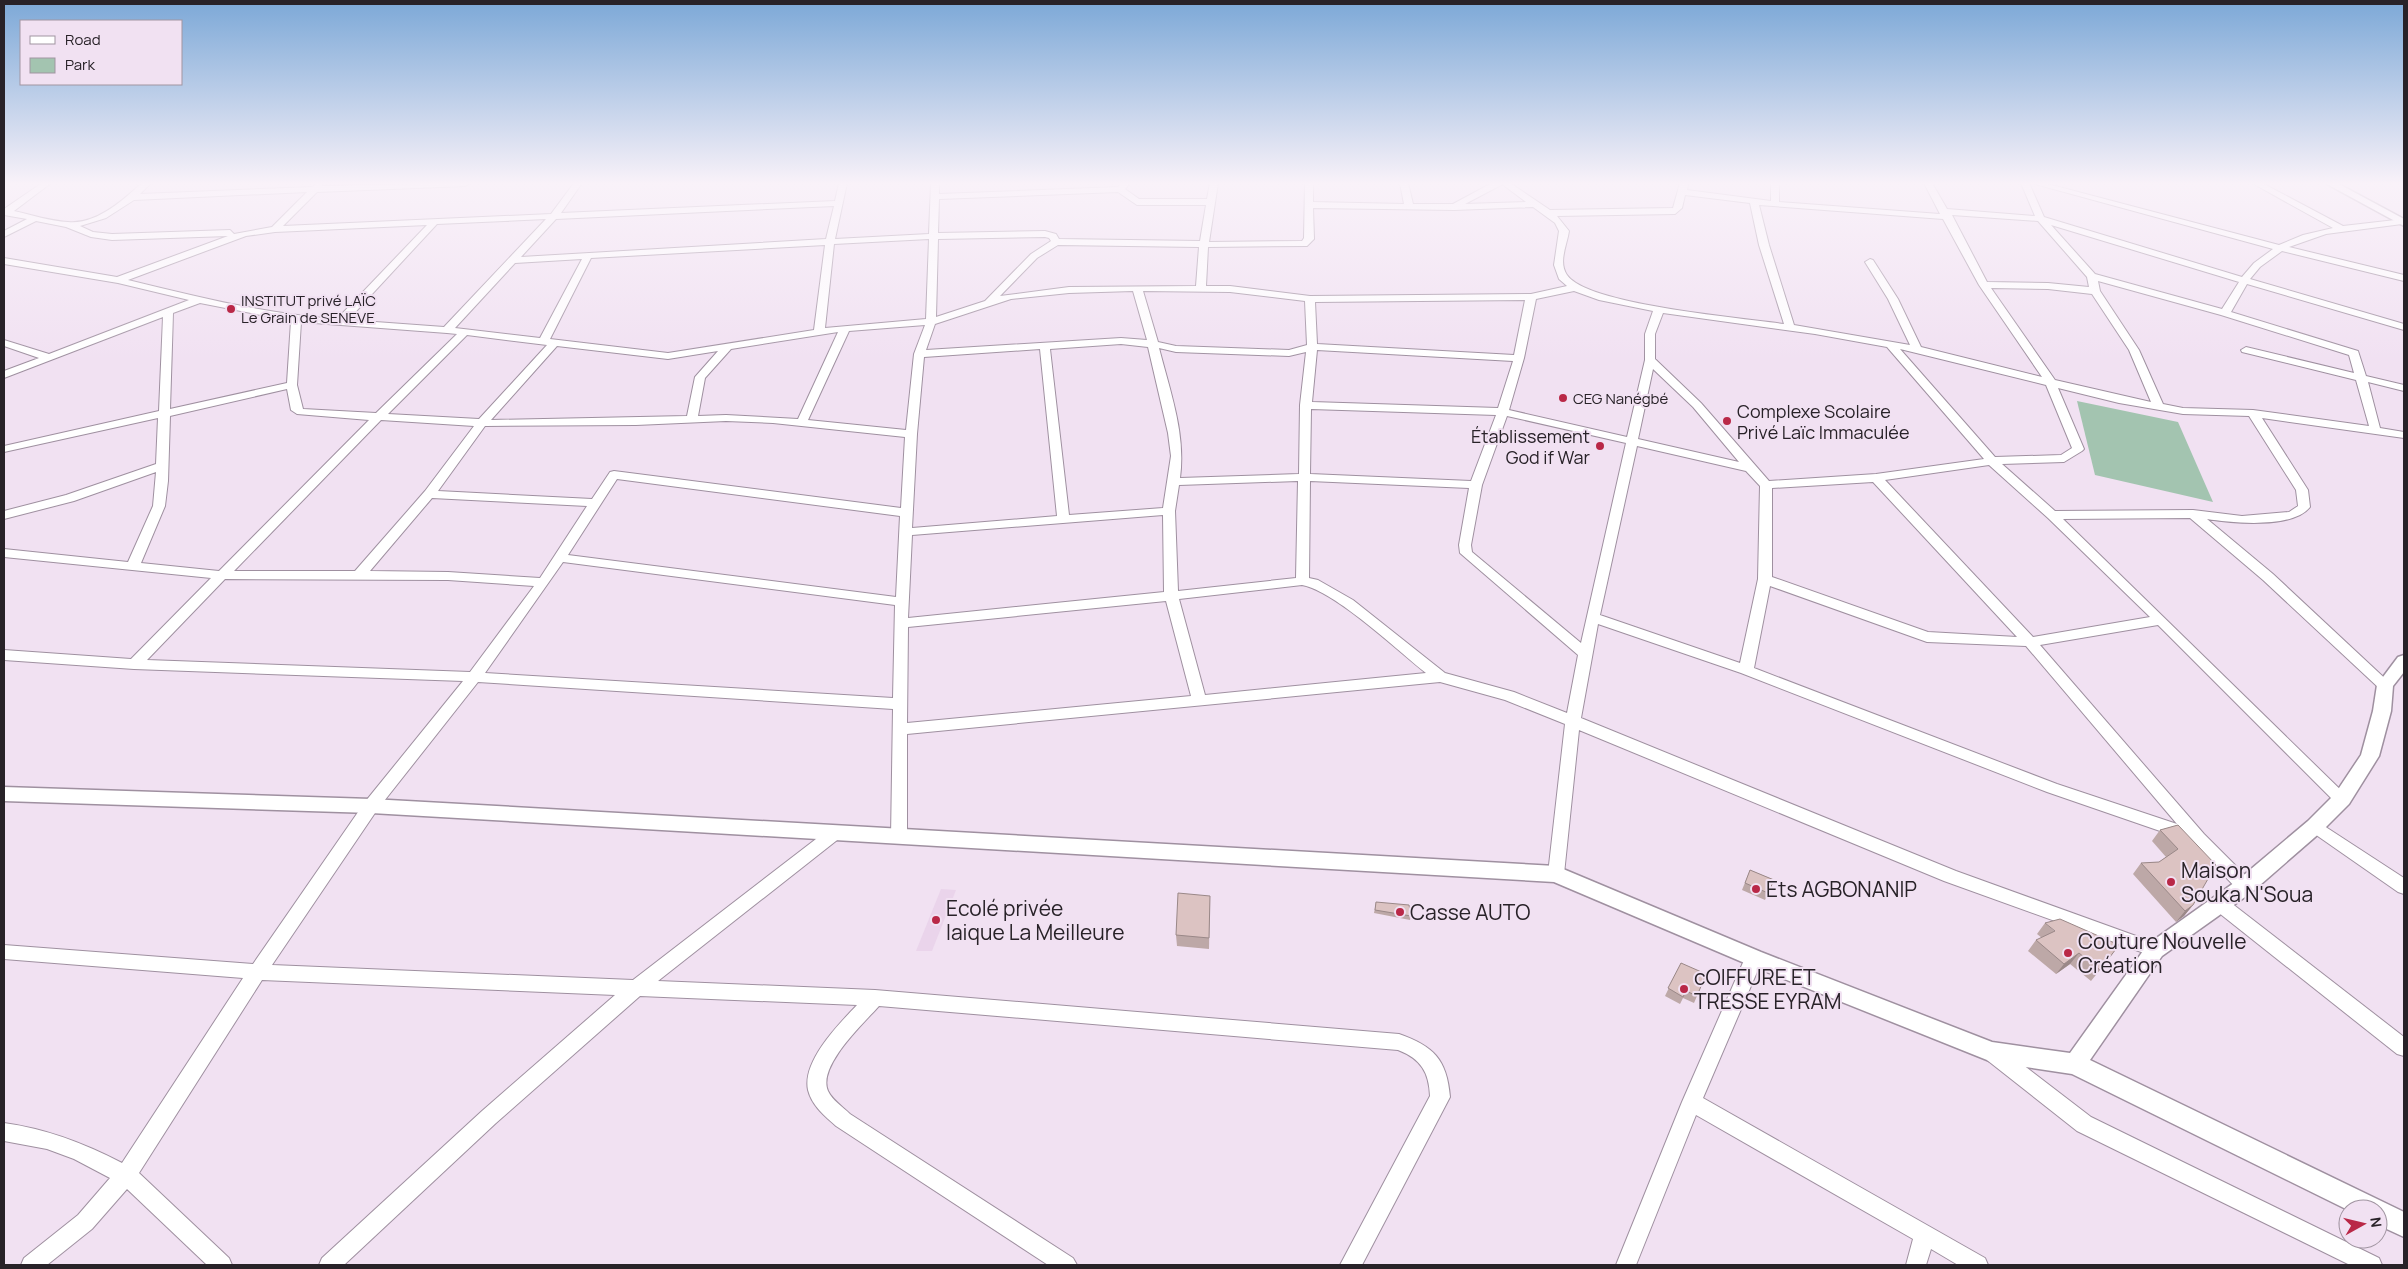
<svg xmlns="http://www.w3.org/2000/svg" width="2408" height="1269" font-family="Manrope,sans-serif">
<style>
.built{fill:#ead4eb}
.green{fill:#a3c4b0}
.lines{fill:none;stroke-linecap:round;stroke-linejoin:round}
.minor-casing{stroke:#9f90a0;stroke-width:2}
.tertiary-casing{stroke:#9f90a0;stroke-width:3}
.minor{fill:#fff;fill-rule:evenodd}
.tertiary{fill:#fff;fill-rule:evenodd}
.wall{fill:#bda8a7}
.shaded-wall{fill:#9a8888}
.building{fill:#dcc3c2;stroke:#9a8888}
.poi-dot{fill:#b92847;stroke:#f1e1f2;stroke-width:2}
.labels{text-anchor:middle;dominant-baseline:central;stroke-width:4;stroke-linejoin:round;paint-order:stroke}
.far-poi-label{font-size:15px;fill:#282228;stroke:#f1e1f2;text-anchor:start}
.poi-label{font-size:18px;fill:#282228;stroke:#f1e1f2;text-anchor:start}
.near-poi-label{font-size:21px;fill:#282228;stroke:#f1e1f2;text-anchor:start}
</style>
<rect width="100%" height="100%" fill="#f1e1f2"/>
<polygon class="built" points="941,889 956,890 932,951 916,951"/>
<polygon class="green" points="2077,401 2178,422 2213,502 2095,475"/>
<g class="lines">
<defs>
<g id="minor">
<path d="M42 183H51L14 211C32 215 50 221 68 222 96 225 123 200 142 183H151L140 194 312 187 318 183H322V186L469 183 465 186 317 192 283 226 551 214 574 183H582L561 213 835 201 839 183H847L835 239 929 234 931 183H939V194L1118 187 1121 183H1130L1125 189 1139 199H1207L1210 183H1218L1209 242 1302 241 1304 238 1305 183H1313V202L1404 204 1400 183H1408L1413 204H1453L1492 183H1510L1550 210 1673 208 1680 183H1688L1687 190 1771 201V183H1779V202L1940 214 1924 183H1932L1947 209 2035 216 2021 183H2029L2044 217 2242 277 2254 263 2273 249 2031 183H2044L2279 245 2303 235 2333 228 2252 183H2262L2343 226 2404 219V223L2402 224 2326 234 2289 247 2404 275V281L2282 251 2260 267 2250 279 2404 324V330L2247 284 2231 312 2358 351 2366 376 2404 385V391L2368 382 2380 428 2404 432V438L2262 418 2308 490 2310 507C2293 529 2232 523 2207 519L2273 574 2392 685 2390 689H2380L2263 580 2190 518 2063 519 2350 799 2348 803 2342 805 2336 803 2158 625 2040 645 2204 834 2251 881 2253 886 2251 891 2245 893 2239 891 2192 842 2047 792 1741 673 1598 624 1581 718 1956 871 2161 945 2164 950 2161 955 2155 957 1944 881 1579 730 1564 874 1562 879 1556 881 1550 879 1548 874 1565 724 1505 700 1440 682 907 734V837L905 841 899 843 893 841 891 837 893 709 478 682 377 810 272 965 633 980 829 829 835 827 841 829 843 833 841 837 658 981 875 990 1399 1034C1433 1046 1447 1059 1450 1097L1362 1265H1340L1430 1096C1429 1072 1421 1059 1398 1050L879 1006C864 1023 817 1066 828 1091 832 1100 843 1107 850 1114L1073 1258 1077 1265H1048L836 1126C825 1116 812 1106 808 1090 802 1061 839 1024 857 1005L640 996 496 1123 344 1265H319L322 1258 482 1111 615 995 262 980 139 1173 229 1258 232 1265H207L127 1189 92 1229 47 1265H21L24 1258 78 1215 110 1178 74 1159 47 1149 4 1141V1123C47 1129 84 1143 122 1163L243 978 4 959V945L253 964 365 802 463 681 134 669 4 660V650L131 659 211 578 4 557V549L128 562 153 506 156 472 74 501 4 519V511L66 495 156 464 158 418 4 452V446L159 411 163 317 4 378V371L39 358 4 346V340L49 354 189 300 118 283 4 264V258L117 277 228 236 112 240 91 237 66 227 36 221 4 237V231L27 219 4 215V209ZM1502 184 1526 202 1465 204 1501 185ZM307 192 272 227 234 234 230 230 112 234 93 232 80 226 106 218 134 200ZM1118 192 1137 205H1206L1200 241 1059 239 1056 234 1045 231 938 233 939 199ZM1685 195 1750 203 1759 245 1784 324C1744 318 1587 305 1567 275 1558 262 1567 245 1569 231L1557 216 1675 214 1682 208ZM1759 205 1943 219 1979 285 2042 377 1921 347 1898 299 1873 260 1870 259 1865 262 1888 299 1910 345 1794 325 1769 245ZM834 206 826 239 521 257 556 219ZM1533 207 1555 223 1559 231 1554 265 1559 279 1567 286 1531 294 1310 296 1230 286H1206L1208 247 1307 246 1314 239 1313 208 1454 210ZM1952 215 2038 221 2087 277 2089 287 2048 283 1987 282ZM546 219 444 327 348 320 437 224ZM427 225 337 319C266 314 197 297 128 280L246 236 275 232ZM2051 225 2216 275 2239 282 2222 309 2095 274ZM1045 237 1049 238 1051 241 1031 254 985 301 936 317 938 239ZM929 239 926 319 825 328 834 244ZM825 245 814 330 668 353 550 339 591 258ZM1058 245 1199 247 1196 286 1069 287 1000 296 1037 258ZM582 259 540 338 455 328 515 263ZM2098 281 2221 315 2349 355 2354 373 2246 347 2241 350 2242 352 2356 380 2369 426 2253 410 2183 408 2163 404 2139 350 2100 291ZM1991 288 2048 289 2092 294 2129 350 2151 402 2055 380ZM1133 291 1147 340 1121 338 926 350 935 324 1011 299 1069 293ZM1143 291 1230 292 1305 301 1307 345 1289 350 1176 346 1158 342ZM1574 291 1599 300 1653 311 1645 334V360L1627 437 1509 410 1524 358 1536 299ZM1525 300 1514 355 1317 344 1315 302ZM200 303 291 321 287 383 170 409 173 313ZM1663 313 1815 334 1887 347 1984 459 1876 474 1769 481 1701 403 1655 359V334ZM301 322 447 333 457 334 376 413 303 409 297 385ZM925 325 914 354 906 430 808 420 849 331ZM838 332 798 419 726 415 698 416 705 378 731 349ZM467 335 547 345 479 419 388 414ZM1121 344 1148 347 1168 433 1171 456 1163 508 1069 515 1050 349ZM557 346 668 359 718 351 695 377 687 416 491 420ZM1159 348 1176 352 1289 356 1306 352 1300 405 1299 474 1180 478C1186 434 1170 391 1159 348ZM1040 349 1057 516 912 528 917 434 924 357ZM1900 349 2046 385 2072 448 2061 455 1995 457ZM1317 350 1513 361 1498 408 1312 402ZM1653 369 1693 407 1739 462 1638 439ZM2058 388 2119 403 2183 414 2249 416 2296 490 2298 506 2289 512 2242 516 2193 510 2055 511 2002 464 2064 462 2082 451 2084 449ZM287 389 291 410 297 414 369 420 219 571 141 563 165 506 168 481 170 416ZM1311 409 1496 415 1471 481 1310 474ZM1507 416 1626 443 1581 643 1472 552 1471 545 1482 485ZM381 420 474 426 425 491 355 571H234ZM726 421 773 423 905 437 901 508 614 471 610 472 592 499 438 491 485 426 636 425ZM1637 446 1746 471 1760 486 1758 579 1740 663 1600 615ZM1989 465 2048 518 2150 617 2033 637 1885 480ZM617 479 900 516 896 597 568 555ZM1298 481 1296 578 1178 591 1175 511 1179 485ZM1310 481 1469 488 1459 545 1460 553 1578 655 1567 713 1514 692 1445 673 1353 600 1318 580 1309 578ZM1873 482 2017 637 1928 632 1772 577V488ZM432 498 587 506 540 578 448 572 370 571ZM1163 515 1164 592 908 618 912 535ZM563 562 895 605 893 698 485 673ZM225 579 448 580 534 586 470 672 147 660ZM1302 585C1335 591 1398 651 1426 673L1205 695 1179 599ZM1770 586 1927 642 2026 646 2177 824 2057 784 1754 668ZM1166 601 1191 696 907 723 908 627Z"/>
<polygon points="2315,820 2404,878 2404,894 2398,892 2309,830 2307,826 2309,822"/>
<polygon points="2220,897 2226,899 2404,1037 2404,1056 2397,1054 2214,909 2212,904 2214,899"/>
<polygon points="1754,951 1760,953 1763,958 1703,1098 1985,1258 1988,1265 1958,1265 1931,1249 1926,1265 1906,1265 1913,1239 1696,1115 1636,1265 1616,1265 1682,1102 1745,958 1748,953"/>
<polygon points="1994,1046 2001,1048 2091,1117 2379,1258 2382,1265 2350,1265 2077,1131 1987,1060 1985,1054 1987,1048"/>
</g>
<g id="tertiary">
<polygon points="2325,183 2337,183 2404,219 2404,226"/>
<polygon points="2404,655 2404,672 2393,686 2391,711 2379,756 2349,804 2322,831 2252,892 2162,956 2090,1060 2404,1212 2404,1237 2378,1225 2378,1209 2348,1210 2072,1074 1992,1062 1747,964 1554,882 371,813 4,801 4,787 371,799 1556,866 1761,952 1992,1042 2070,1053 2148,944 2238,880 2308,821 2335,794 2361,755 2373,711 2377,685 2398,657"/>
</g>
</defs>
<use href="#minor" class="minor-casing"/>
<use href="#tertiary" class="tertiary-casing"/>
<use href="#minor" class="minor"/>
<use href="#tertiary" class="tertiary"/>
</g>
<g class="wall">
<polygon points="2178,825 2193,905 2184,916 2176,922 2133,874 2141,863 2159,862 2166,857 2152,841 2160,830"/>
<polygon points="1750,870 1774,880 1765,900 1742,890"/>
<polygon points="1210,896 1209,949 1177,946 1176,935"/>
<polygon points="1376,902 1411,916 1410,920 1374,913"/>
<polygon points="2045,923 2100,970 2091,981 2070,964 2056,974 2028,951 2036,940 2042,938 2037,934"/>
<polygon points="1681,963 1697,996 1694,1003 1683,998 1680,1004 1665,996"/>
</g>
<g class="shaded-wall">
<polygon points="2193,905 2184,916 2176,922 2185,911"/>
<polygon points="2079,953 2070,964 2056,974 2064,964"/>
</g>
<g class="building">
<polygon points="2178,825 2216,865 2193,905 2185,911 2141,863 2159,862 2178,849 2160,830"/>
<polygon points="1750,870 1774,880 1768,893 1745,883"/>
<polygon points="1178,893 1210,896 1209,938 1176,935"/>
<polygon points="1376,902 1409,905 1411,916 1375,910"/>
<polygon points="2060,919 2119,945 2100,970 2079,953 2064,964 2036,940 2055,931 2045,923"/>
<polygon points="1681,963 1706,974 1697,996 1686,991 1683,997 1668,988"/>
</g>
<linearGradient id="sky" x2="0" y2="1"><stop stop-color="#7ca8d7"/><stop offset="0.51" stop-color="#f9f2f9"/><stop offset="1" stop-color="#f9f2f9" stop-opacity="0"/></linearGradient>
<rect width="2408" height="360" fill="url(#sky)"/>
<g class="poi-dot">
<circle cx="231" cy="309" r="5"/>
<circle cx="1563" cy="398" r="5"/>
<circle cx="1727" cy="421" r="5"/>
<circle cx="1600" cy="446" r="5"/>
<circle cx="2171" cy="882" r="5"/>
<circle cx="1756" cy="889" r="5"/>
<circle cx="1400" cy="912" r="5"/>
<circle cx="936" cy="920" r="5"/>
<circle cx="2068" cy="953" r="5"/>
<circle cx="1684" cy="989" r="5"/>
</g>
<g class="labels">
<g class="far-poi-label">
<text x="241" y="300">INSTITUT privé LAÏC<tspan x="241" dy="17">Le Grain de SENEVE</tspan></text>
<text x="1573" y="398">CEG Nanégbé</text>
</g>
<g class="poi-label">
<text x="1737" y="411">Complexe Scolaire<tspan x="1737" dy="21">Privé Laïc Immaculée</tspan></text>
<text x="1590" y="436" text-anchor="end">Établissement<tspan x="1590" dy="21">God if War</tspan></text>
</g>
<g class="near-poi-label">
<text x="2181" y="870">Maison<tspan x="2181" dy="24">Souka N'Soua</tspan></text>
<text x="1766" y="889">Ets AGBONANIP</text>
<text x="946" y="908">Ecolé privée<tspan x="946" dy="24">laique La Meilleure</tspan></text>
<text x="1410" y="912">Casse AUTO</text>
<text x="2078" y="941">Couture Nouvelle<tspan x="2078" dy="24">Création</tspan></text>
<text x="1694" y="977">cOIFFURE ET<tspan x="1694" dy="24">TRESSE EYRAM</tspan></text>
</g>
</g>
<rect width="2408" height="1269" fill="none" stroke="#282228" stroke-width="10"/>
<rect x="20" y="20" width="162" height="65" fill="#f1e1f2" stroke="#a195a1"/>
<rect x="30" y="36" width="25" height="8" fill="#ffffff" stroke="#a195a1"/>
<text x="65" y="45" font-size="15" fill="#282228">Road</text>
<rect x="30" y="58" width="25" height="15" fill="#a3c4b0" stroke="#a195a1"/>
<text x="65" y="70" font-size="15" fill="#282228">Park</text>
<g transform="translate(2363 1224) rotate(82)"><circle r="24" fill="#f1e1f2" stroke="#a195a1"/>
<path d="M0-4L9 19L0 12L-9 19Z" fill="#b92847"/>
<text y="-8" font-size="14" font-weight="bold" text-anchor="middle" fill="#282228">N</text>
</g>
</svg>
